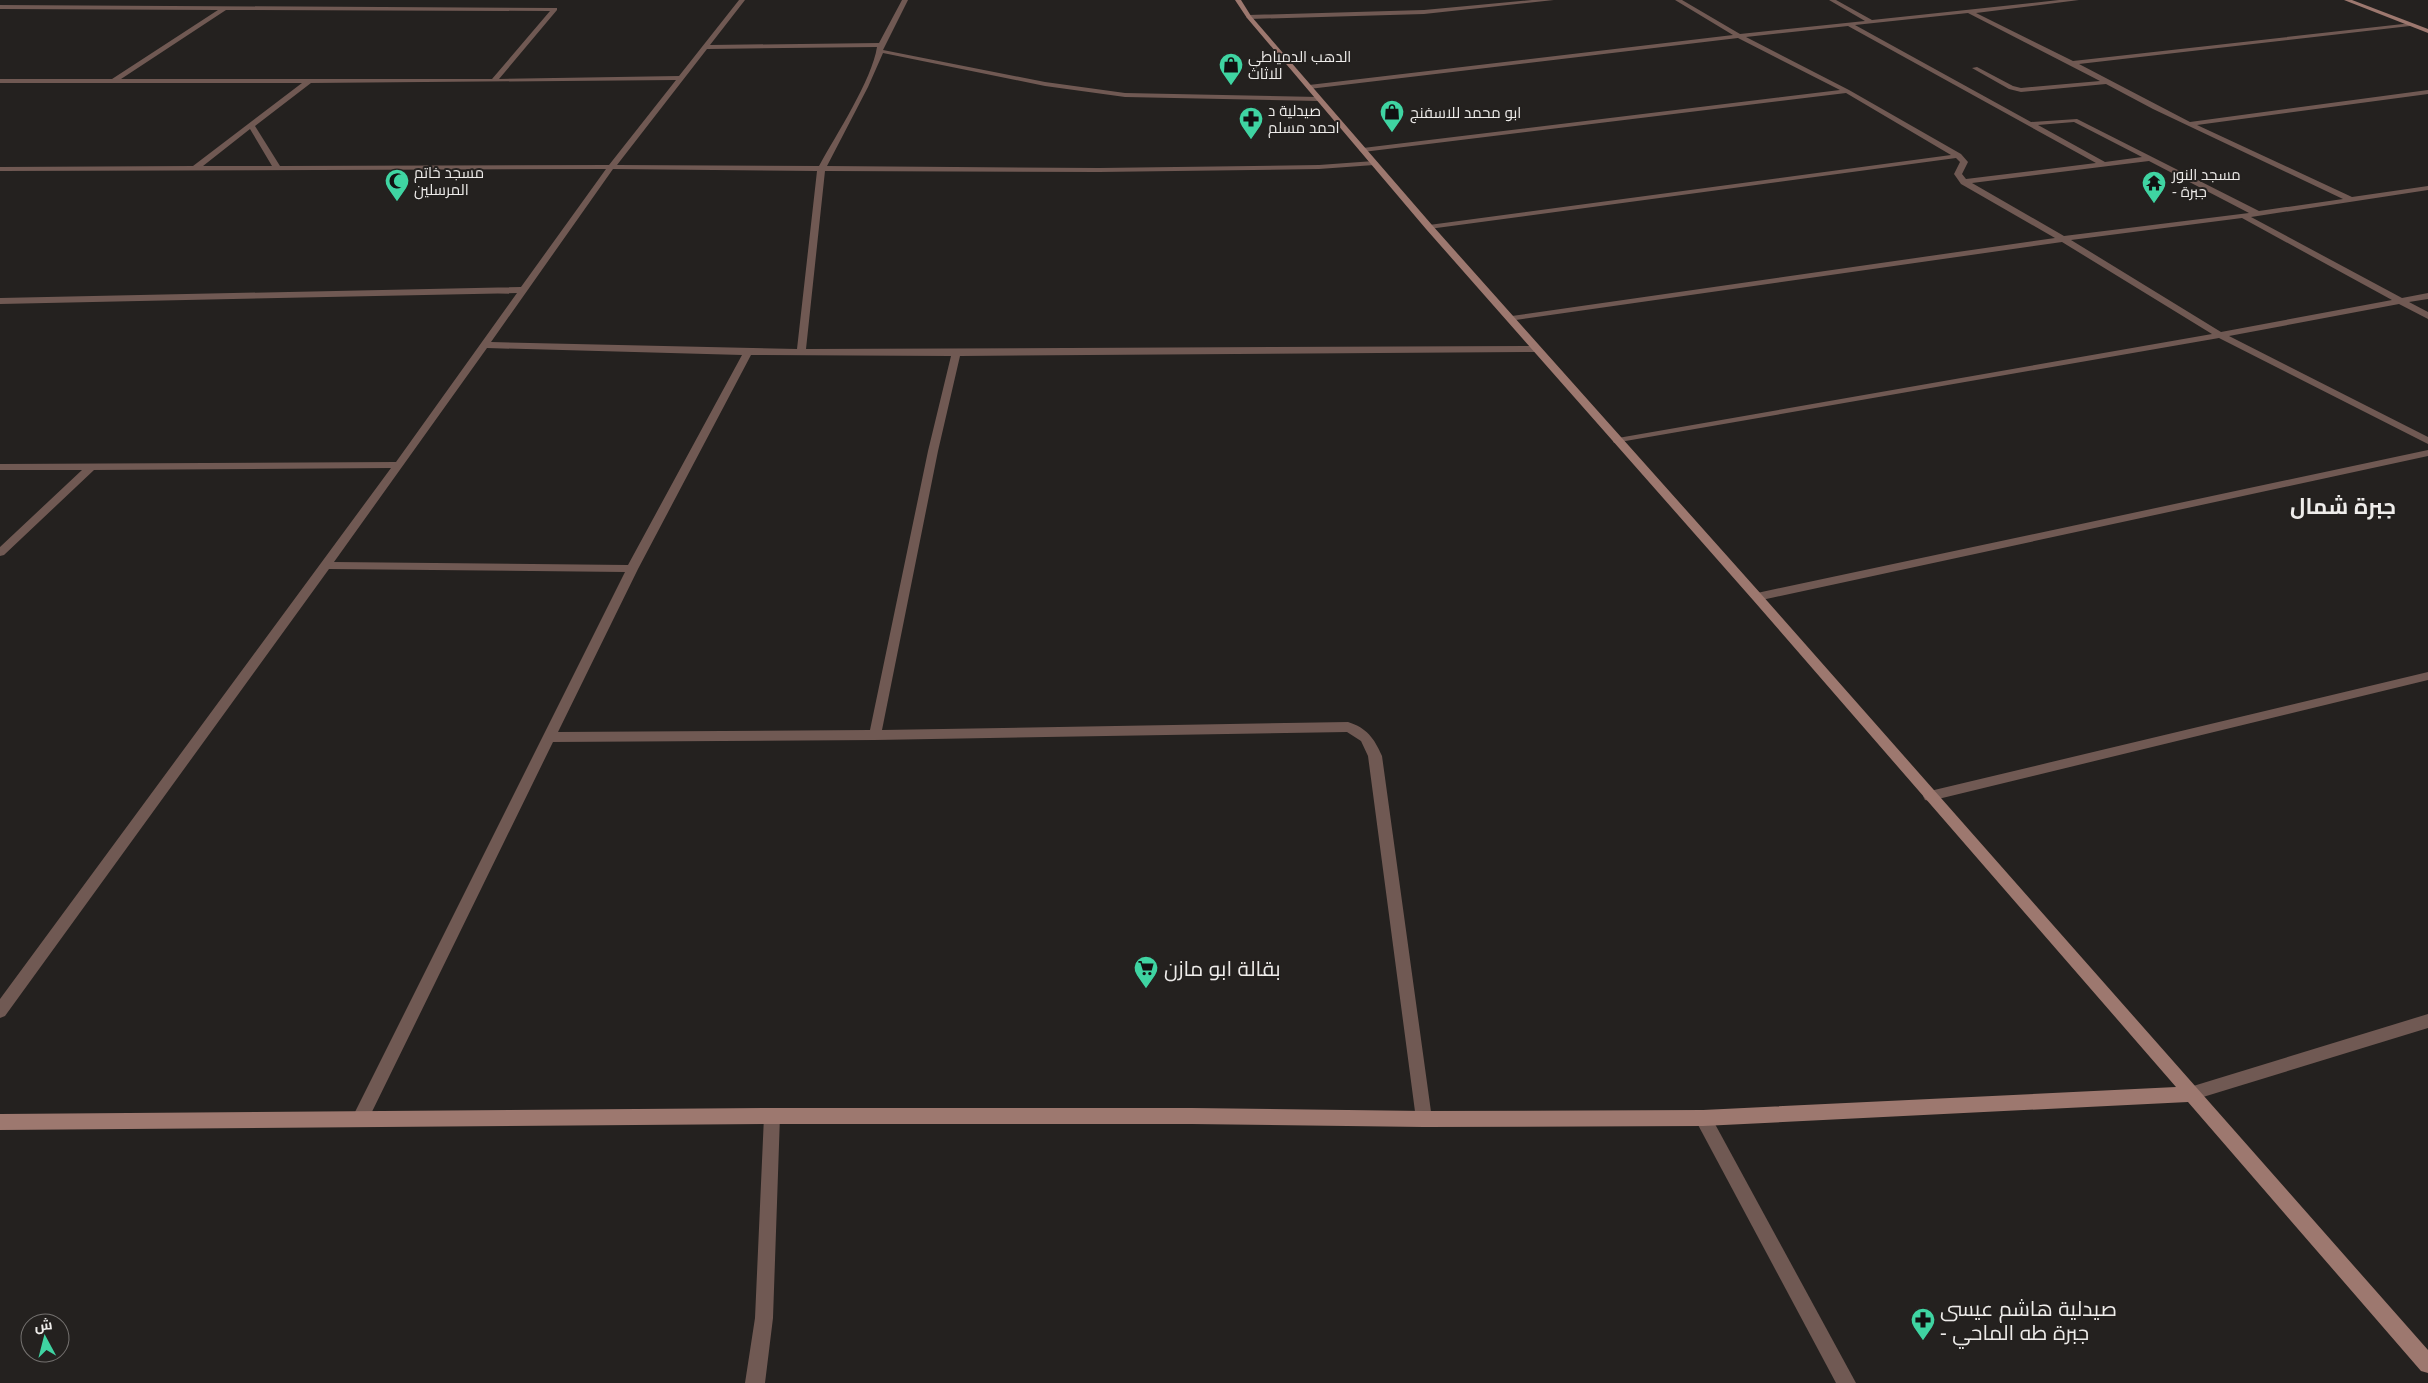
<svg xmlns="http://www.w3.org/2000/svg" width="2428" height="1383" font-family="'Open Sans',Cairo,sans-serif">
<style>
.lines{fill:none;stroke-linecap:round;stroke-linejoin:round}
.street{fill:#705953;fill-rule:evenodd}
.secondary{fill:#9d786f;fill-rule:evenodd}
.labels{text-anchor:middle;dominant-baseline:central;stroke-width:4;stroke-linejoin:round;paint-order:stroke}
.far-poi-label{font-size:15px;fill:#eeecea;stroke:#24211f;text-anchor:start}
.near-poi-label{font-size:21px;fill:#eeecea;stroke:#24211f;text-anchor:start}
.district-label{font-size:22px;font-weight:bold;fill:#eeecea;stroke:#24211f}
</style>
<rect width="100%" height="100%" fill="#24211f"/>
<g class="lines">
<g class="street">
<path d="M739 0H745L710 45 879 43 902 0H908L883 50 1045 82 1125 93 1319 97 1322 99 1319 101 1125 97 1045 86 883 53 868 87 827 166 1099 168 1319 165 1374 161 1378 163 1374 165 1319 169 1099 172 825 171 806 349 1536 346 1541 349 1536 352 960 356 938 451 882 730 1348 722C1367 728 1374 738 1382 756L1432 1119 1430 1124 1424 1127 1418 1124 1416 1119 1368 756 1361 741 1347 732 875 740 553 742 366 1124 360 1127 354 1124 352 1119 354 1114 625 572 329 569 5 1016 0 1018V999L391 468 94 470 4 555 0 556V547L82 470H0V464L396 462 517 293 0 304V298L521 287 606 169 0 171V167L193 166 302 83H0V79H112L218 10 0 9V5L557 8V10L499 79 679 76ZM226 10 550 11 492 79H121ZM877 47C872 80 836 135 819 166L617 165 707 49ZM676 80 609 165 280 166 255 126 311 83ZM250 129 272 166H203ZM613 169 817 171 797 349 491 342ZM487 348 742 355 628 565 334 562ZM751 355 951 356 928 451 870 730 558 732 638 569Z"/>
<polygon points="1532,0 1554,0 1424,14 1249,19 1246,17 1249,15 1424,10"/>
<path d="M1675 0H1682L1740 34 1865 21 1829 0H1836L1872 20 2059 0H2079L1976 13 2073 61 2412 23 2410 26 2079 64 2190 122 2428 90V94L2197 125 2352 197 2428 186V190L2251 217 2402 298 2428 293V299L2409 302 2428 312V319L2399 304 2229 336 2428 437V444L2219 338 1614 443 1613 441 1618 438 2212 334 2062 242 1509 321V317L1512 316 2055 238 1961 184 1954 174 1960 162 1956 158 1429 229 1425 227 1429 225 1951 155 1846 93 1363 152 1359 150 1363 148 1840 90 1738 38 1309 89 1306 87 1309 85 1733 35ZM1968 13 2100 81 2021 88 2013 86 1977 67 1972 68 2009 89 2021 92 2106 84 2153 109 2343 199 2259 211 2077 119 2031 122 1855 25ZM1848 26 2096 163 1966 179 1962 174 1968 162 1961 154 1849 90 1746 37ZM2074 122 2142 157 2105 162 2038 125ZM2149 161 2249 213 2064 236 1972 183ZM2242 218 2392 300 2221 332 2071 240Z"/>
<polygon points="2428,450 2428,456 1757,601 1751,597 1757,593"/>
<polygon points="2428,672 2428,680 1930,801 1925,800 1923,796 1925,792 1930,791"/>
<polygon points="2428,1014 2428,1028 2190,1101 2184,1099 2182,1094 2184,1089 2190,1087"/>
<polygon points="772,1108 778,1111 780,1116 773,1318 765,1383 745,1383 755,1318 764,1116 766,1111"/>
<polygon points="1703,1110 1709,1113 1856,1383 1836,1383 1697,1123 1695,1118 1697,1113"/>
</g>
<g class="secondary">
<polygon points="1235,0 1241,0 1251,16 1432,225 1761,594 2428,1350 2428,1373 2421,1371 2188,1102 1703,1126 1424,1127 1192,1124 772,1124 0,1130 0,1114 772,1108 1192,1108 1424,1111 1703,1110 2176,1087 1753,600 1426,229 1247,18"/>
<polygon points="2344,0 2352,0 2428,29 2428,33"/>
</g>
</g>
<defs>
<symbol id="shop-pin" viewBox="-11 -11 22 30"><path d="M0 17L-7.5 6A9.5 9.5 0 1 1 7.5 6Z" fill="#3fd4a2" stroke="#24211f"/><path d="M-5-2.5h2.3a2.7 3.5 0 0 1 5.4 0H5L5.5 6h-11ZM-1.5-2.5h3a1.5 2.3 0 0 0-3 0Z" fill="#111"/></symbol>
<symbol id="pharmacy-pin" viewBox="-11 -11 22 30"><path d="M0 17L-7.5 6A9.5 9.5 0 1 1 7.5 6Z" fill="#3fd4a2" stroke="#24211f"/><path d="M-2-6h4v4h4v4h-4v4h-4v-4h-4v-4h4Z" fill="#111"/></symbol>
<symbol id="mosque-pin" viewBox="-11 -11 22 30"><path d="M0 17L-7.5 6A9.5 9.5 0 1 1 7.5 6Z" fill="#3fd4a2" stroke="#24211f"/><path d="M3.5-4.9A6 6 0 1 0 3.5 4.9A5 5 0 1 1 3.5-4.9Z" fill="#111"/></symbol>
<symbol id="temple-pin" viewBox="-11 -11 22 30"><path d="M0 17L-7.5 6A9.5 9.5 0 1 1 7.5 6Z" fill="#3fd4a2" stroke="#24211f"/><path d="M0-6L5-2H3V0L6.5 2.5H4V6H1.5V3h-3V6H-4V2.5H-6.5L-3 0V-2H-5Z" fill="#111"/></symbol>
<symbol id="supermarket-pin" viewBox="-11 -11 22 30"><path d="M0 17L-7.5 6A9.5 9.5 0 1 1 7.5 6Z" fill="#3fd4a2" stroke="#24211f"/><path d="M-6-5.5h2.5l.6 2H6L4.5 2H-2.5L-4.4-4H-6ZM-1.5 3.2a1.3 1.3 0 1 0 .1 0ZM3 3.2a1.3 1.3 0 1 0 .1 0Z" fill="#111"/></symbol>
</defs>
<g fill-rule="evenodd">
<use href="#shop-pin" x="1217" y="51" width="28" height="38"/>
<use href="#shop-pin" x="1378" y="98" width="28" height="38"/>
<use href="#pharmacy-pin" x="1237" y="105" width="28" height="38"/>
<use href="#mosque-pin" x="383" y="167" width="28" height="38"/>
<use href="#temple-pin" x="2140" y="169" width="28" height="38"/>
<use href="#supermarket-pin" x="1132" y="954" width="28" height="38"/>
<use href="#pharmacy-pin" x="1909" y="1306" width="28" height="38"/>
</g>
<g class="labels">
<g class="far-poi-label">
<text x="1248" y="56">الدهب الدمياطي<tspan x="1248" dy="17">للاثاث</tspan></text>
<text x="1268" y="110">صيدلية د<tspan x="1268" dy="17">احمد مسلم</tspan></text>
<text x="1410" y="112">ابو محمد للاسفنج</text>
<text x="414" y="172">مسجد خاتم<tspan x="414" dy="17">المرسلين</tspan></text>
<text x="2172" y="174">مسجد النور<tspan x="2172" dy="17">- جبرة</tspan></text>
</g>
<g class="near-poi-label">
<text x="1164" y="968">بقالة ابو مازن</text>
<text x="1940" y="1308">صيدلية هاشم عيسى<tspan x="1940" dy="24">- جبرة طه الماحي</tspan></text>
</g>
<g class="district-label">
<text x="2343" y="505">جبرة شمال</text>
</g>
</g>
<g transform="translate(45 1338) rotate(353)"><circle r="24" fill="#24211f" stroke="#757270"/>
<path d="M0-4L9 19L0 12L-9 19Z" fill="#3fd4a2"/>
<text y="-8" font-size="14" font-weight="bold" text-anchor="middle" fill="#eeecea">ش</text>
</g>
</svg>
